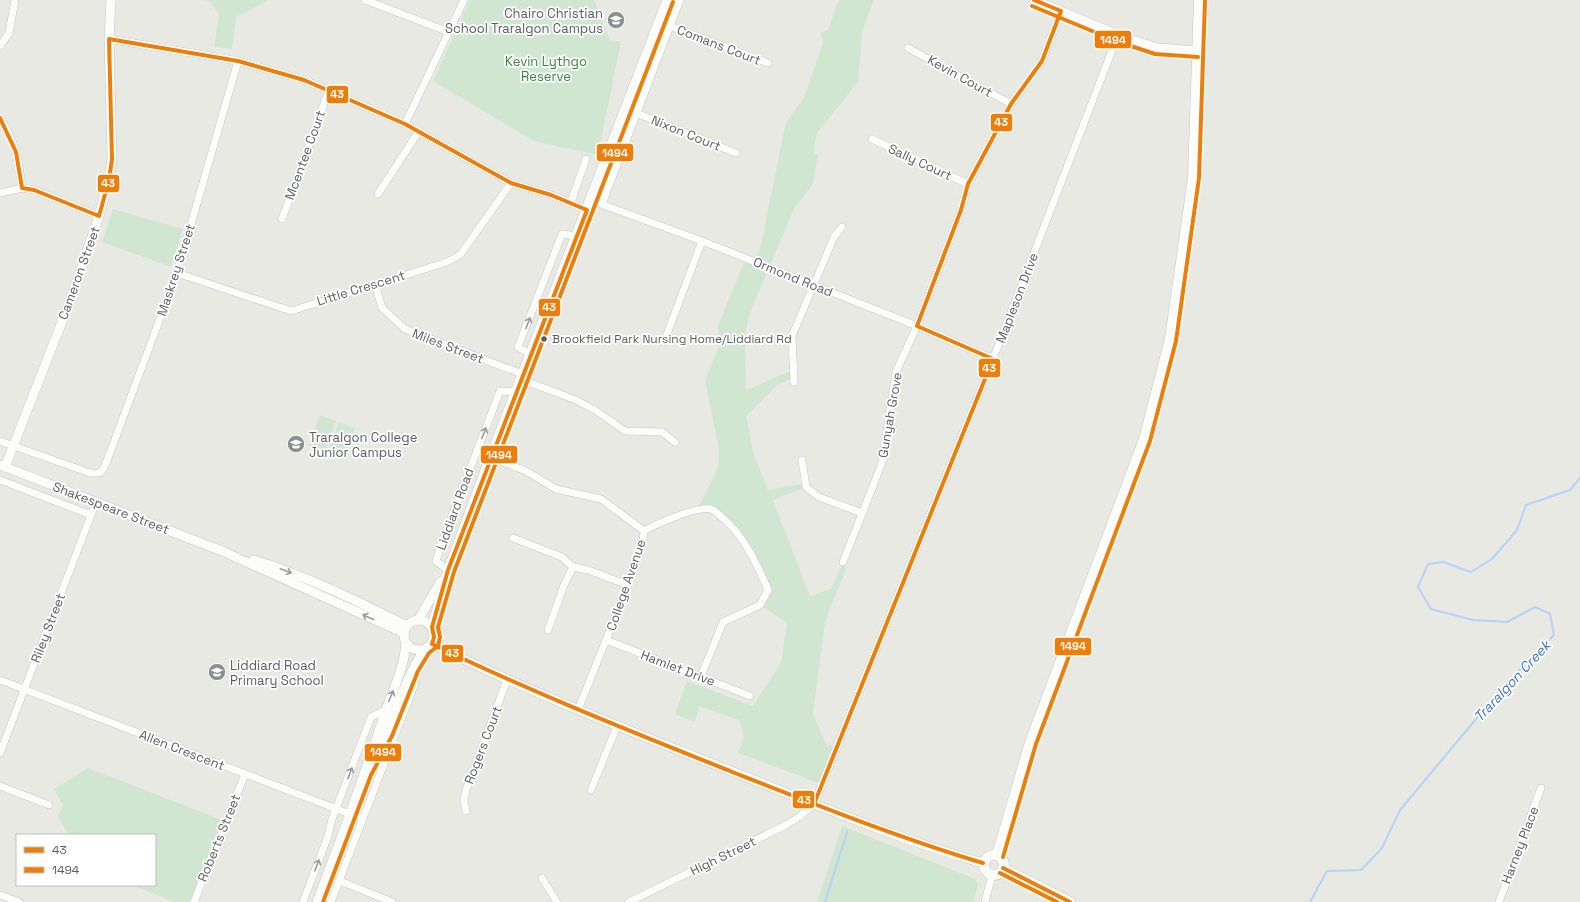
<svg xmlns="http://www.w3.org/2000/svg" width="1580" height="902" font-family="'Space Grotesk',sans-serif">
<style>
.green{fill:#d1e6d0}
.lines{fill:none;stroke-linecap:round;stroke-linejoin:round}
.stream{stroke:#b5d3f6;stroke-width:2}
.minor-casing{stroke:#c6c7c5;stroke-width:8}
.tertiary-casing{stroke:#c6c7c5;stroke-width:10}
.secondary-casing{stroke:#c6c6c5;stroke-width:11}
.minor{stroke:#fcfcfb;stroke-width:7}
.tertiary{stroke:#fcfcfb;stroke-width:9}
.secondary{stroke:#fcfcfb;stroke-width:10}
.bus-1-casing{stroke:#fff;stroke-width:7}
.bus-2-casing{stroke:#fff;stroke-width:7}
.bus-1{stroke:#ee7e0a;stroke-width:4}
.bus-2{stroke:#ee7e0a;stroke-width:4}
.oneway{stroke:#9a9c9f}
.bus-dot{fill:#595c61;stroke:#fff;stroke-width:1.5}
.labels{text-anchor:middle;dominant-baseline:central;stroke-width:3.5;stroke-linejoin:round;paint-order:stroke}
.bus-label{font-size:12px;fill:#595c61;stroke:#fff;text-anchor:start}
.poi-label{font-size:13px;fill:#595c61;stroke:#fff;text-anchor:start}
.street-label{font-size:13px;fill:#595c61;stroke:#fff}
.park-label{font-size:13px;fill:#368442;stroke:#fff}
.water-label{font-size:14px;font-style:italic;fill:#4271c0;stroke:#fff}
.line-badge{stroke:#fff;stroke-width:1.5}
.badge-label{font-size:11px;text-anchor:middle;font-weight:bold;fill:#fff}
</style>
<rect width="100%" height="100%" fill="#e9e9e3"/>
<g class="green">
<polygon points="203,0 269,0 236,17 232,49 214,47 219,14 209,1"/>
<polygon points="470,0 594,0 610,41 621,41 598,155 534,141 433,81"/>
<polygon points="841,0 874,0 862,32 858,82 817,133 813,154 818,155 813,184 794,209 751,310 745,334 746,390 792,370 794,378 777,385 746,416 754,455 768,490 806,483 806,487 773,500 810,596 831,589 843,562 846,569 825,622 813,713 826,744 837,748 822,784 738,753 744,737 739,720 699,706 695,722 675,714 687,681 753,706 781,663 787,623 760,605 766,589 745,544 710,511 697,510 718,468 719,450 705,381 719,345 718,325 746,258 755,261 760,249 786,122 804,98 823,43 821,33 829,29 836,5"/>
<polygon points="113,209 183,229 171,267 102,242"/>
<polygon points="320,415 336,421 325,451 309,445"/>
<polygon points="339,422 355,428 344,458 328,452"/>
<polygon points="88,768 222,820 189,902 175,902 132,885 155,885 155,835 69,835 58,817 63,804 54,789"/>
<polygon points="842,826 975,879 978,885 973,902 817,902"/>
</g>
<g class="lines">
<g class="stream">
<polyline points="825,902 847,832"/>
<polyline points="1310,902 1327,871 1361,870 1382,848 1400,810 1502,688 1554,635 1550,614 1535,607 1507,622 1473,620 1431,609 1418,587 1428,564 1443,562 1471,572 1492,559 1517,530 1526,505 1570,490 1580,478"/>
</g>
<defs>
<g id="minor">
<polyline points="365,0 449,32"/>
<polyline points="670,26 768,63"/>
<polyline points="109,39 238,61 304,80 405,124 511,183 551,195 587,210"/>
<polyline points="0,46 9,33 15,0"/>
<polyline points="908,48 1011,104"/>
<polyline points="636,113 736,153"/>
<path d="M0 118C17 146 18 157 22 188"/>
<polyline points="405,124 464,0"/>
<polyline points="872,139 968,184"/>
<polyline points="0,193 22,188 34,190 99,216"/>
<polyline points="378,194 419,131"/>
<polyline points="590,200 702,241 917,326 993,359"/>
<polyline points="571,202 586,159"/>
<polyline points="602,204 680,0"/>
<polyline points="282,219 329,90"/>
<polyline points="177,273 291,311 447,262 460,255 511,183"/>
<polyline points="375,284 382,308 405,329 522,374"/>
<polyline points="664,342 702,241"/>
<polyline points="530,354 518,347 562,234 576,236"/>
<polyline points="520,379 576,400 595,410 625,431 662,432 675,442"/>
<polyline points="794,382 792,336 834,237 842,227"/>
<polyline points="0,441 90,473 100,473 105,466 177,273 238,61"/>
<polyline points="490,457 526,471 556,489 601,499 644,531 643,541 630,580 578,710"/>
<polyline points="802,460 806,487 819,497 862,513"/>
<polyline points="0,480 91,515"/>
<path d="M644 531C656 524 697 506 710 509 713 509 716 512 718 514 743 533 756 562 768 590L760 605 723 622 701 676"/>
<polyline points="513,538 562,557 573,567 588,570 628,585"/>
<polyline points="843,562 882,463 896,372 917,326 961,210 968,184 1011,104 1031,78 1042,61 1061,11"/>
<polyline points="448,570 436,561 442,542 500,391 516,392"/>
<polyline points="548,630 564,585 573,567"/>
<polyline points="606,640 750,696"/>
<polyline points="0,680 363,819"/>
<polyline points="0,753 96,502"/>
<polyline points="0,786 49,805"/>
<polyline points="591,790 617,726"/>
<polyline points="466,811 464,800 466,790 507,680"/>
<polyline points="542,878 557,902"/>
<polyline points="340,881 392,902"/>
<polyline points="0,895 19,902"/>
<polyline points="194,902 245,774"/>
<polyline points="303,902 328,836 332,819 371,717 386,710"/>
<polyline points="331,902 415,683"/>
<polyline points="629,902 786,825 799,817 814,804 993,359 1118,35"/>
<polyline points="985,902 992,875"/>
<polyline points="1499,902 1541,788"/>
</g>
<g id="tertiary">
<polyline points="1034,0 1118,35 1157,48 1198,51"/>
<polyline points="0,465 222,551 404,633"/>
<polyline points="5,467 69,304 99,216 109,180 112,159 109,39 111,0"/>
<path d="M254 560C307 576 357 601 407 626"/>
<circle cx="419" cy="635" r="15"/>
<polyline points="418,620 441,581"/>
<polyline points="432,627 448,570 490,457 667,0"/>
<path d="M432 644C529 692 630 731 731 771 815 804 897 839 983 863"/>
<path d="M376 754C394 720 403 681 425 649"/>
<path d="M317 902C341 839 364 776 385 713 393 689 404 669 406 643"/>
</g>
<g id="secondary">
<circle cx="994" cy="865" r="10"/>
<polyline points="997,855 1030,742 1144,439 1170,339 1193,178 1199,0"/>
<polyline points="1003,868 1070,902"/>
</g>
</defs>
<use href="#minor" class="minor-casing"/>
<use href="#tertiary" class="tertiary-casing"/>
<use href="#secondary" class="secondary-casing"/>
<use href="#minor" class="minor"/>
<use href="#tertiary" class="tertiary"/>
<use href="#secondary" class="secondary"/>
<defs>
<g id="bus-1">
<path d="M0 118 16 152 22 188 34 190 99 216 109 180 112 159 109 39 238 61 304 80 405 124 511 183 551 195 587 210 448 570 432 627 434 637 432 644C529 691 630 731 730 771 814 804 897 837 983 863"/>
<polyline points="814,804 993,359 917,326 961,210 968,184 1011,104 1042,61 1061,11 1034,0"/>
<polyline points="1003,868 1070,902"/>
</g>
<g id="bus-2">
<polyline points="1032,6 1116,41 1155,54 1198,57"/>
<polyline points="1003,857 1036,744 1150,441 1176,341 1199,178 1205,0"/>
<polyline points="1000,873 1057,902"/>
<polyline points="323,902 371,775 392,736 418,671 429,653 438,646 440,637 438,627 454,572 673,2"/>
</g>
</defs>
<use href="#bus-1" class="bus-1-casing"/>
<use href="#bus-2" class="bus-2-casing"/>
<use href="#bus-1" class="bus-1"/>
<use href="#bus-2" class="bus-2"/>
</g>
<defs><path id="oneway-shaft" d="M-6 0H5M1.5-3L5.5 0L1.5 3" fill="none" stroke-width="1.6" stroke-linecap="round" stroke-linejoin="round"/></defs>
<g class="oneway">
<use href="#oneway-shaft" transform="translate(528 323) rotate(-69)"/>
<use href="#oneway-shaft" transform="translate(484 433) rotate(-69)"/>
<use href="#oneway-shaft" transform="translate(286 571) rotate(21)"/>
<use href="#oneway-shaft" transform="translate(368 617) rotate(-156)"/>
<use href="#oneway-shaft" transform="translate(391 696) rotate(-67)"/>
<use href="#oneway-shaft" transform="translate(350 773) rotate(-69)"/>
<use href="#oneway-shaft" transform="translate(317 865) rotate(-70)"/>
</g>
<defs>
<symbol id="school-disc" viewBox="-11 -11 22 22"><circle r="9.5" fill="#8b8d8e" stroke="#fff"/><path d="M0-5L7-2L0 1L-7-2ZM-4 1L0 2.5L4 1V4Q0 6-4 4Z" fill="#fff"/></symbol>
</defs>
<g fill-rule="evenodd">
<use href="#school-disc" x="606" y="10" width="20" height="20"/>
<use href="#school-disc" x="286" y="434" width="20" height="20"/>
<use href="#school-disc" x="207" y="662" width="20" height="20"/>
</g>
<circle class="bus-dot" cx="544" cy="339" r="3.5"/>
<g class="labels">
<g class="bus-label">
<text x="552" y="339">Brookfield Park Nursing Home/Liddiard Rd</text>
</g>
<g class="poi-label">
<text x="603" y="13" text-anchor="end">Chairo Christian<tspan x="603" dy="15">School Traralgon Campus</tspan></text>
<text x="309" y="437">Traralgon College<tspan x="309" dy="15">Junior Campus</tspan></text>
<text x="230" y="665">Liddiard Road<tspan x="230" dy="15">Primary School</tspan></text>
</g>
<g class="street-label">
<text transform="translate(719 45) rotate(21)">Comans Court</text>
<text transform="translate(960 76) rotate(29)">Kevin Court</text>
<text transform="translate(686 133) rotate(22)">Nixon Court</text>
<text transform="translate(305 155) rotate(-70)">Mcentee Court</text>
<text transform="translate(920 162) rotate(25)">Sally Court</text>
<text transform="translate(176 270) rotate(-72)">Maskrey Street</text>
<text transform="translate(79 273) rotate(-70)">Cameron Street</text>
<text transform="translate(793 277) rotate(22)">Ormond Road</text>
<text transform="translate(361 288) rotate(-17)">Little Crescent</text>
<text transform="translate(1017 298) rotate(-69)">Mapleson Drive</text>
<text transform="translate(448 346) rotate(21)">Miles Street</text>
<text transform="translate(890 415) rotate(-80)">Gunyah Grove</text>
<text transform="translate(111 508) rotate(21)">Shakespeare Street</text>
<text transform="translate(455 509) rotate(-70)">Liddiard Road</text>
<text transform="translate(626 585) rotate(-71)">College Avenue</text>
<text transform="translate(48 628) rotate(-69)">Riley Street</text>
<text transform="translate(678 668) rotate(21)">Hamlet Drive</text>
<text transform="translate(483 745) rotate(-69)">Rogers Court</text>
<text transform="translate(182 750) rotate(21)">Allen Crescent</text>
<text transform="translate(219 838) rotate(-68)">Roberts Street</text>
<text transform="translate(1520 845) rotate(-69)">Harney Place</text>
<text transform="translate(723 856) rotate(-26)">High Street</text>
</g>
<g class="park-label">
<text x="546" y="61">Kevin Lythgo<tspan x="546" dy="15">Reserve</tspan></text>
</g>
<g class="water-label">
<text transform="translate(1512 681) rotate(-47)">Traralgon Creek</text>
</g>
</g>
<g class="line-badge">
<rect x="1094" y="30" width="38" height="19" rx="4" fill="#ee7e0a"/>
<rect x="326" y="85" width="23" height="19" rx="4" fill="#ee7e0a"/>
<rect x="990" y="113" width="23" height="19" rx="4" fill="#ee7e0a"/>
<rect x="596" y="143" width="38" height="19" rx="4" fill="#ee7e0a"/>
<rect x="97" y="174" width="23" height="19" rx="4" fill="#ee7e0a"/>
<rect x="538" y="298" width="23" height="19" rx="4" fill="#ee7e0a"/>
<rect x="978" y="358" width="23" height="20" rx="4" fill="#ee7e0a"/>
<rect x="480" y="445" width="38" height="19" rx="4" fill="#ee7e0a"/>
<rect x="1054" y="637" width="38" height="19" rx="4" fill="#ee7e0a"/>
<rect x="441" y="644" width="23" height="19" rx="4" fill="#ee7e0a"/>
<rect x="364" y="743" width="38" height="19" rx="4" fill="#ee7e0a"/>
<rect x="792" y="790" width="23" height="19" rx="4" fill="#ee7e0a"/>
</g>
<g class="badge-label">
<text x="1113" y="44">1494</text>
<text x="337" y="98">43</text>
<text x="1001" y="126">43</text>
<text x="615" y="157">1494</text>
<text x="108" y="187">43</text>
<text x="549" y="311">43</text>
<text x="989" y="372">43</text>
<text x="499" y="459">1494</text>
<text x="1073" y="650">1494</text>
<text x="452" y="657">43</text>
<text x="383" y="756">1494</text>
<text x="804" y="804">43</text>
</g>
<rect x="16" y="834" width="140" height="52" fill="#ffffff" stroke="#bdbec0"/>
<rect x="24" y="847" width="20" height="6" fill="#ee7e0a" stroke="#bdbec0"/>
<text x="52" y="854" font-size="12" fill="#595c61">43</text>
<rect x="24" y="867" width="20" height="6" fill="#ee7e0a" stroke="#bdbec0"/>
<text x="52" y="874" font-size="12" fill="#595c61">1494</text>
</svg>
